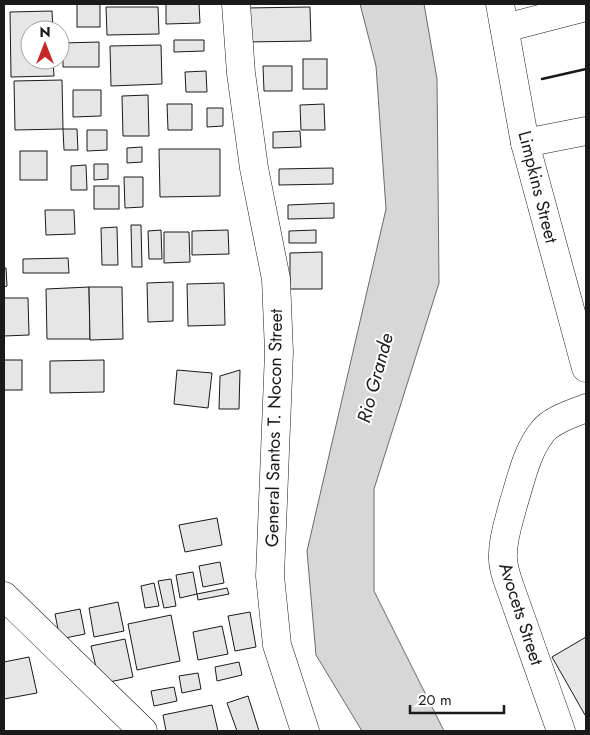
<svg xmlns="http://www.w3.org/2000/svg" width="590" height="735" font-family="Jost,sans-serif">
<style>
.water{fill:#d7d7d7;stroke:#6a6a6a}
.building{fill:#e6e6e6;stroke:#1a1a1a}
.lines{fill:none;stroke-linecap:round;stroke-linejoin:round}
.minor-casing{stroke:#1a1a1a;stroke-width:29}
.secondary-casing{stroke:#1a1a1a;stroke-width:29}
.minor{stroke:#fff;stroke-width:28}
.secondary{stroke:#fff;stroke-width:28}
.wall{stroke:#1a1a1a;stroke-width:2.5}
.labels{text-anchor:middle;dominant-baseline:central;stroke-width:4;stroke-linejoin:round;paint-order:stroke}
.street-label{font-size:18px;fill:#1a1a1a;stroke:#fff}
.water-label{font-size:19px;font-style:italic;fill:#1a1a1a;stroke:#fff}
</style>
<rect width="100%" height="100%" fill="#fff"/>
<polygon class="water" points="360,4 424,4 437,79 439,283 374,489 374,591 444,731 362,731 316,655 307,551 386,209 376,66"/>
<g class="building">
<rect x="77" y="4" width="23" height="23"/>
<polygon points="166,4 199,4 200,23 166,24"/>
<polygon points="106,7 158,7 159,34 107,35"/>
<polygon points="310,7 311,41 246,42 245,8"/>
<polygon points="52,11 53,30 30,30 30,60 53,60 54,76 11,77 10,12"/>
<polygon points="174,40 204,40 204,51 174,52"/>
<polygon points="99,42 99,67 63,67 63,43"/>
<polygon points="161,45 162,84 111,86 110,46"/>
<rect x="303" y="59" width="24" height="30"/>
<polygon points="263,66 292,66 292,91 264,91"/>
<polygon points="206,71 207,92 186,92 185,72"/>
<polygon points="62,80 63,129 15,130 14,81"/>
<polygon points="73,90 101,90 101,116 73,117"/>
<polygon points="148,95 149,136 123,136 122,96"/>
<polygon points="167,104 192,104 192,130 168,130"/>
<polygon points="324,104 325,130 301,130 300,105"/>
<polygon points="207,108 223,108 223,126 207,127"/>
<polygon points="63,129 77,129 78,150 64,150"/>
<polygon points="87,130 107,130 107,150 87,151"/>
<polygon points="300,131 301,147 273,148 273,132"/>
<polygon points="142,147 142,162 127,163 127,148"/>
<polygon points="159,149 220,149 220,196 160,197"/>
<rect x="20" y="151" width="27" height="29"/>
<polygon points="94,164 108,164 108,179 94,180"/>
<polygon points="86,165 87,190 71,190 71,166"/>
<polygon points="333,168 333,184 279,185 279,169"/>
<polygon points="124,177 143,177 143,207 125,208"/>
<rect x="94" y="186" width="25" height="23"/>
<polygon points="334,203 334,218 288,219 288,205"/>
<polygon points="45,210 74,210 75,234 46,235"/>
<polygon points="131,225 141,225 142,267 132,267"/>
<polygon points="117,227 118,265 102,265 101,228"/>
<polygon points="161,230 162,259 149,259 148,231"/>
<polygon points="228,230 229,254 192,255 192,231"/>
<polygon points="316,230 316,243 289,243 289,231"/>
<polygon points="164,232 189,232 190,262 164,263"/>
<polygon points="322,252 322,289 290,289 290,253"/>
<polygon points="68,258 69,273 23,273 23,259"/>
<polygon points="4,268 6,268 7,286 4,287"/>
<polygon points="173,282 173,321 148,322 147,283"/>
<polygon points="224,283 225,325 188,326 187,284"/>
<polygon points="89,287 90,339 47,339 46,289"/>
<polygon points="89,287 122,287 123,339 90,340"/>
<polygon points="4,298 28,298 29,335 4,336"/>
<rect x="4" y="360" width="18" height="30"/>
<polygon points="104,360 104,392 50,393 50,361"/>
<polygon points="177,370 212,373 208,408 174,404"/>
<polygon points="240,370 239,409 219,409 220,376"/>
<polygon points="217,518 222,545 185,552 179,525"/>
<polygon points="220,562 224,583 203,587 199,566"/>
<polygon points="193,572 197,594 180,598 176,575"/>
<polygon points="171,579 176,606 164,608 158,581"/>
<polygon points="154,583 159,606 145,608 141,586"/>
<polygon points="227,588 229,594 198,600 197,594"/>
<polygon points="118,602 124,631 94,637 89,608"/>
<polygon points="80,609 85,634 60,639 55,614"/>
<polygon points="250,612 256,647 235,651 228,616"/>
<polygon points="171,615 180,661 137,670 128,624"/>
<polygon points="222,626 228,654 198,660 193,632"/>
<polygon points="586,637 586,715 585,715 552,657"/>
<polygon points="125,639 133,677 100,684 91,646"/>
<polygon points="29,657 37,693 4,699 4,662"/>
<polygon points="239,662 242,675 217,681 215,667"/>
<polygon points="198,673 201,689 182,693 179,676"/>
<polygon points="174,687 177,701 154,706 151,691"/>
<polygon points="248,696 259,731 237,731 227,703"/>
<polygon points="212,705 218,731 166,731 163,715"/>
</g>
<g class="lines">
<defs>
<g id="minor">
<polyline points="500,4 525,143 586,368"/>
<polyline points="505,28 586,7"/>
<polyline points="525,143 586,131"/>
<polyline points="4,596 143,731"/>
<path d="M561 731 510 587C506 576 502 565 503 554 503 537 509 521 513 505 521 480 526 452 543 431 553 419 572 414 586 408"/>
</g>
<polyline id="secondary" points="236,4 241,73 254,168 276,279 279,352 270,576 277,645 305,731"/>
</defs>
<use href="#minor" class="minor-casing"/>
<use href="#secondary" class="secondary-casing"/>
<use href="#minor" class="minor"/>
<use href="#secondary" class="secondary"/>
<polyline class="wall" points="542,79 586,69"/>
</g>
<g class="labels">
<g class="street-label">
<text transform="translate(538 187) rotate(76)">Limpkins Street</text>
<text transform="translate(274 428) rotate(-89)">General Santos T. Nocon Street</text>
<text transform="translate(521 614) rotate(72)">Avocets Street</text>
</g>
<g class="water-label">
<text transform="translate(375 378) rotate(-75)">Rio Grande</text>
</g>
</g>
<rect width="590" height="735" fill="none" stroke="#1a1a1a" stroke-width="10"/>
<g transform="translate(45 45)"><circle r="24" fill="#ffffff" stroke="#a3a3a3"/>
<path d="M0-4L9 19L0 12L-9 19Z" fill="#c62828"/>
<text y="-8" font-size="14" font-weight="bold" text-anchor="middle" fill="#1a1a1a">N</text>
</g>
<path d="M410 705v8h94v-8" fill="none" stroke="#1a1a1a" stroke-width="2.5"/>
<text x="418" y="705" font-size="15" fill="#1a1a1a" stroke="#ffffff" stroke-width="4" paint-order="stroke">20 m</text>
</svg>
